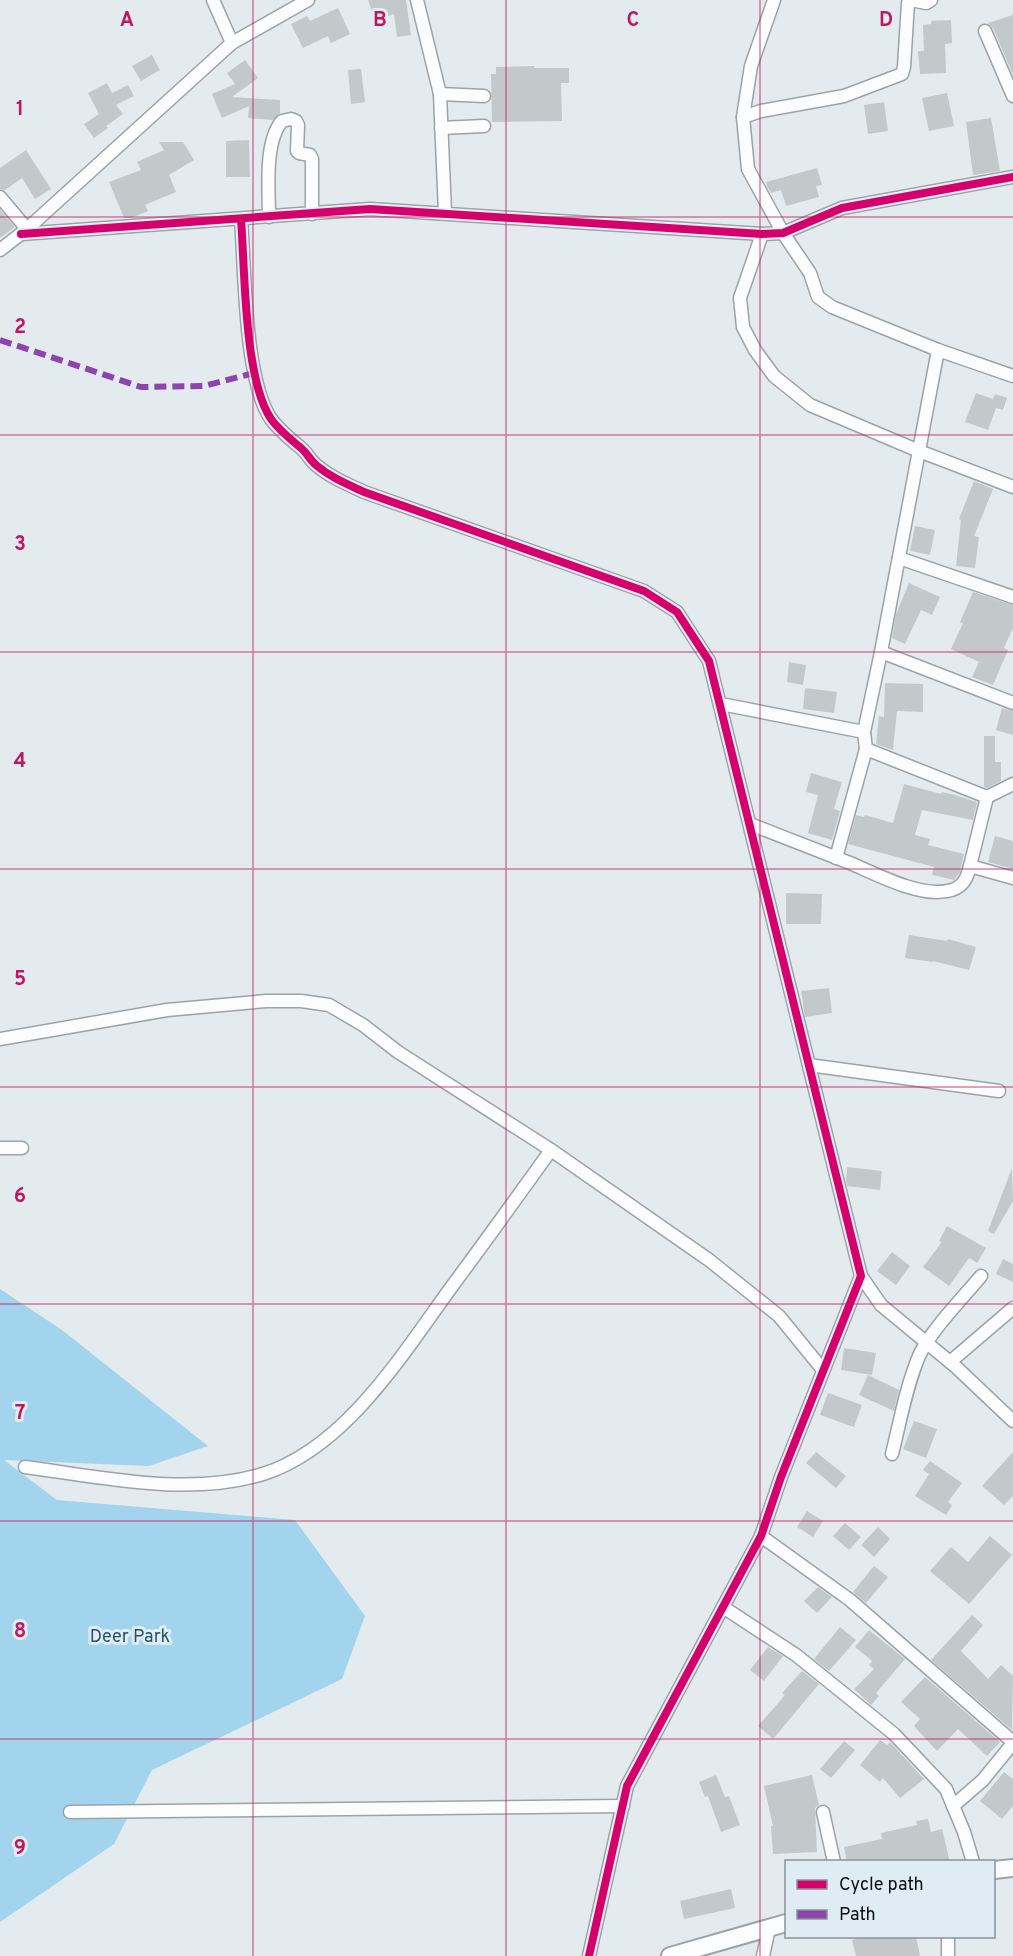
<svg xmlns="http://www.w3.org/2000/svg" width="1013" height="1956" font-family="Overpass,sans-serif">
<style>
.green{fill:#a3d4ed}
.building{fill:#c3c8cb}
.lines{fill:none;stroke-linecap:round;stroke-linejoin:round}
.street-casing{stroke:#9da2a5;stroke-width:15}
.secondary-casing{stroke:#9da2a5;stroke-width:20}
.street{stroke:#fbfcfd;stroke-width:12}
.secondary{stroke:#fbfcfd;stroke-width:16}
.quiet{stroke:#8e44ad;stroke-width:6;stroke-dasharray:12 6;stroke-linecap:butt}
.cycleway-casing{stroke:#e0ecf3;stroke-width:11}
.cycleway{stroke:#d6006c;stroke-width:8}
.grid{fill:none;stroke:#c2185b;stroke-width:1.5;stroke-opacity:0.55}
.labels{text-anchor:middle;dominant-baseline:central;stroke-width:6;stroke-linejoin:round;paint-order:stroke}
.park-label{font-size:18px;fill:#25536a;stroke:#e0ecf3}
.grid-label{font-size:20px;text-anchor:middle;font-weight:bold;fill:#c2185b;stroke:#e0ecf3;stroke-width:6;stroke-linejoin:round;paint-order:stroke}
</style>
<rect width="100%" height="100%" fill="#e4ebef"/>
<polygon class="green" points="0,1289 62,1330 208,1446 149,1466 4,1460 57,1500 295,1520 365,1616 342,1679 152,1770 114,1844 0,1922"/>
<g class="building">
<polygon points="368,0 406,0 411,35 397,37 394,14 375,21"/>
<polygon points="338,8 350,34 331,43 328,36 303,48 291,24 307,16 310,21"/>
<polygon points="1013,15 1013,75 993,28 988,23"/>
<polygon points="951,20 952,43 945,44 946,73 920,74 918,51 924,51 923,25 931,24 931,21"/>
<polygon points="152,55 160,70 141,81 132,66"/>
<polygon points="245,60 258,78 232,97 280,100 280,113 273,120 248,118 249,106 222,118 212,94 235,84 227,73"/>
<polygon points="534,66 534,68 569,68 569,83 561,83 562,121 492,122 491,74 496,74 496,67"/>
<polygon points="361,69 365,102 351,104 348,70"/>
<polygon points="107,83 112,93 128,85 134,96 116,105 123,114 106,126 108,128 94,138 84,124 99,114 88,93"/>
<polygon points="947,93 954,126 929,131 922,98"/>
<polygon points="884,102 888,131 868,134 864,105"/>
<polygon points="991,118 1000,171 973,175 966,122"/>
<polygon points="249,140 250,177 226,177 226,141"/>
<polygon points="159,142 183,142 194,160 169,175 176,192 145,205 148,211 131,218 124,218 109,182 141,170 137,162 164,150"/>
<polygon points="26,150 51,189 35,199 22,178 5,190 0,189 0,168"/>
<polygon points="817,168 822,185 816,186 819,197 786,206 781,190 771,193 767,187 766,182"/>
<polygon points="0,210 15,227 0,238"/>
<polygon points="976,393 993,399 995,394 1007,398 1003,410 996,408 988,430 965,422"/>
<polygon points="974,481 993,489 974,536 979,537 975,568 956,566 961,520 959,519"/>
<polygon points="915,526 935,530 930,555 910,551"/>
<polygon points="909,583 940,597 932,615 921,610 905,644 892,638 896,614"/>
<polygon points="973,592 1013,605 1013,628 1004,648 1008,650 993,685 972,677 979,662 951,649 963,623 960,622"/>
<polygon points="789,662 806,665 803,685 787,682"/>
<polygon points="885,683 923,684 923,712 897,711 893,750 876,744 879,716 884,717"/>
<polygon points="805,688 837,692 834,713 803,709"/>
<polygon points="1002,708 1013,711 1013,735 996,730"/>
<polygon points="984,736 995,736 995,762 1001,762 1001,781 987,788 984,787"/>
<polygon points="811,773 842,782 834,809 840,811 832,840 808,833 818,795 806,792"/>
<polygon points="904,784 941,794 942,792 955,795 977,802 973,820 922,810 915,835 930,839 928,845 964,854 960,872 954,880 932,875 934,867 848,844 856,815 864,817 865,815 893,823"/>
<polygon points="995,836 1013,841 1013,869 988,862"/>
<polygon points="786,893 822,894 821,924 786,924"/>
<polygon points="909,935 947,941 948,939 976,947 969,970 933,961 933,962 905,958"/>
<polygon points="829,988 832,1013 805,1017 801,991"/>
<polygon points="847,1167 882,1171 880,1190 847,1186 846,1180"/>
<polygon points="1012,1168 1013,1201 994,1234 988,1231"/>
<polygon points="947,1226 986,1248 977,1263 969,1258 949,1286 923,1267 942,1242 939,1241"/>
<polygon points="892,1252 910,1266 896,1285 877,1271"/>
<polygon points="1003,1259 1013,1264 1013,1282 996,1274"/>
<polygon points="844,1348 876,1353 872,1375 841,1370"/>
<polygon points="868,1375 899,1390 894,1411 859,1395"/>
<polygon points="828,1393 862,1405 854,1427 820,1415"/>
<polygon points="914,1421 937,1429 926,1458 903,1449"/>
<polygon points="816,1452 846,1476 836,1488 806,1463"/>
<polygon points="1013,1452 1013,1496 1004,1505 982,1486"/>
<polygon points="930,1461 962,1483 948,1502 952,1505 946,1515 915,1496 929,1474 923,1470"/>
<polygon points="807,1511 823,1521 813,1537 797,1527"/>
<polygon points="845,1523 861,1537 849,1550 833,1536"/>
<polygon points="878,1527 890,1539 874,1557 861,1545"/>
<polygon points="990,1536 1012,1555 969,1604 930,1571 951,1547 968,1562"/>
<polygon points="874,1566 888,1577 866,1603 853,1592"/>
<polygon points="818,1587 832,1597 817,1613 804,1601"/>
<polygon points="972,1615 983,1625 961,1651 988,1679 1001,1665 1013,1676 1012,1730 931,1660"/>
<polygon points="840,1627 856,1640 829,1671 814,1659"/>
<polygon points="869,1630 905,1659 876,1693 879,1696 871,1705 854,1689 874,1669 869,1665 872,1661 855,1647"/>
<polygon points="768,1647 783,1656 764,1681 750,1670"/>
<polygon points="802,1671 819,1684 773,1739 758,1726 785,1695 782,1693"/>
<polygon points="925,1677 1000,1742 987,1756 958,1729 937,1751 914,1726 920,1719 901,1702"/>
<polygon points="880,1740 887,1745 890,1742 924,1779 900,1798 883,1778 880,1782 860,1765"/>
<polygon points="844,1741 855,1750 831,1778 820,1769"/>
<polygon points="1004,1772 1013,1779 1013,1806 1002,1819 980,1801"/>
<polygon points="716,1775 725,1797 729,1796 740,1825 721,1832 708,1796 705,1797 699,1782"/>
<polygon points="812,1775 819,1805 815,1808 817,1852 773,1854 771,1826 773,1826 764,1786"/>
<polygon points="928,1819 931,1832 942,1829 950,1862 847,1862 844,1847 882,1839 881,1833 917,1825 916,1821"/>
<polygon points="731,1889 735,1908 684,1919 680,1901"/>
<polygon points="867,1936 916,1936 920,1956 856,1956 852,1940"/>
</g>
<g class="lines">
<defs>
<g id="street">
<polyline points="213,0 232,43"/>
<polyline points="417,0 440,94 445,213"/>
<polyline points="774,0 751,66 743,117 748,169 783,233 810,273 818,297 832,307 938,350 1013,376"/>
<polyline points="985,31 1013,96"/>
<polyline points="440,94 484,96"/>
<polyline points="743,117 761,111 844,96 902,74 904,67 908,3 911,0 926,3 931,0"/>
<polyline points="441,128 484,126"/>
<polyline points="0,197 27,229"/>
<path d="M269 217C269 190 264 142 282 121L291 119 296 121 298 125 297 151 299 153 310 155 312 159V214"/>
<path d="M241 219C245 270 244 379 271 419 279 430 290 439 301 448 307 453 310 460 316 465 330 477 347 484 364 492L644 591 677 612 709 661 861 1276 781 1477 761 1536 627 1786 589 1956"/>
<polyline points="21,234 370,209 762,234 783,233 842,208 1013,177"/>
<polyline points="762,234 740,298 743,327 755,350 774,376 810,405 919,451 1013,487"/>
<polyline points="0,250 27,229 232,43 308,0"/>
<polyline points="899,558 1013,597"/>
<polyline points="881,652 938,350"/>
<polyline points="721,704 864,732"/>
<polyline points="866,749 987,797 970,866"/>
<polyline points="987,797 1013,784"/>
<path d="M750 824C784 837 817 850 850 863 876 874 919 897 947 891 962 889 967 879 970 866L1013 878"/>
<polyline points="836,858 866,749 864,732 881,652 1013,703"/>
<polyline points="0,1039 167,1010 266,1001 301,1001 329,1005 363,1025 398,1052 551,1150 709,1260 779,1316 823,1370"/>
<polyline points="809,1065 999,1091"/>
<polyline points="0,1148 22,1148"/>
<polyline points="861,1276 881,1305 956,1367 1013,1421"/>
<polyline points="950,1362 1013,1308"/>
<path d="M892 1454C900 1422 906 1387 919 1356 931 1330 962 1299 981 1276"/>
<path d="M25 1467C101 1477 188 1497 263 1474 345 1448 402 1355 450 1289 484 1243 518 1196 551 1150"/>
<polyline points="761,1536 850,1600 1013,1742"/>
<polyline points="723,1607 796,1655 894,1734 946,1789 964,1832 973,1862"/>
<polyline points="953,1806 983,1780 1013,1743"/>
<polyline points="70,1812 623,1806"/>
<polyline points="823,1812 834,1862"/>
<polyline points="948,1936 948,1956"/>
<polyline points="763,1956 769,1928"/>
</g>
<g id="secondary">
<polyline points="994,1870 1013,1868"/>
<polyline points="670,1956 786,1923"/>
</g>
</defs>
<use href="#street" class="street-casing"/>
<use href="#secondary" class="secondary-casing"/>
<use href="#street" class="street"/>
<use href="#secondary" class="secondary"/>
<polyline class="quiet" points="0,340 141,387 204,386 254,373"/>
<defs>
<g id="cycleway">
<path d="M241 219C245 270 244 379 271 419 279 430 290 439 301 448 307 453 310 460 316 465 330 477 347 484 364 492L644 591 677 612 709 661 861 1276 781 1477 761 1536 627 1786 589 1956"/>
<polyline points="21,234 370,209 762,234 783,233 842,208 1013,177"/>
</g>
</defs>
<use href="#cycleway" class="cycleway-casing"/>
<use href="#cycleway" class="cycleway"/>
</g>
<path class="grid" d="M253 0V1956M506 0V1956M760 0V1956M0 217H1013M0 435H1013M0 652H1013M0 869H1013M0 1087H1013M0 1304H1013M0 1521H1013M0 1739H1013"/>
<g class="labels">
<g class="park-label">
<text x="130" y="1637">Deer Park</text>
</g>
</g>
<g class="grid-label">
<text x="127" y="26">A</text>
<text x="380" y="26">B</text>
<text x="633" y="26">C</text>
<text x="886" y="26">D</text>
<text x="20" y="115">1</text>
<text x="20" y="333">2</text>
<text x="20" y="550">3</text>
<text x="20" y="767">4</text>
<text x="20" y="985">5</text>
<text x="20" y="1202">6</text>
<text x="20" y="1419">7</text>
<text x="20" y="1637">8</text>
<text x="20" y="1854">9</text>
</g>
<rect x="785" y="1860" width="210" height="78" fill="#e0ecf3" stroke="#8a9398" stroke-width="1.5"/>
<rect x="797" y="1880" width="30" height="9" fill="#d6006c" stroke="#8a9398" stroke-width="1.5"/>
<text x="839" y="1890" font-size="18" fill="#0a0e10">Cycle path</text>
<rect x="797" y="1910" width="30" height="9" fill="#8e44ad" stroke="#8a9398" stroke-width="1.5"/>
<text x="839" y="1920" font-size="18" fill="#0a0e10">Path</text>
</svg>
